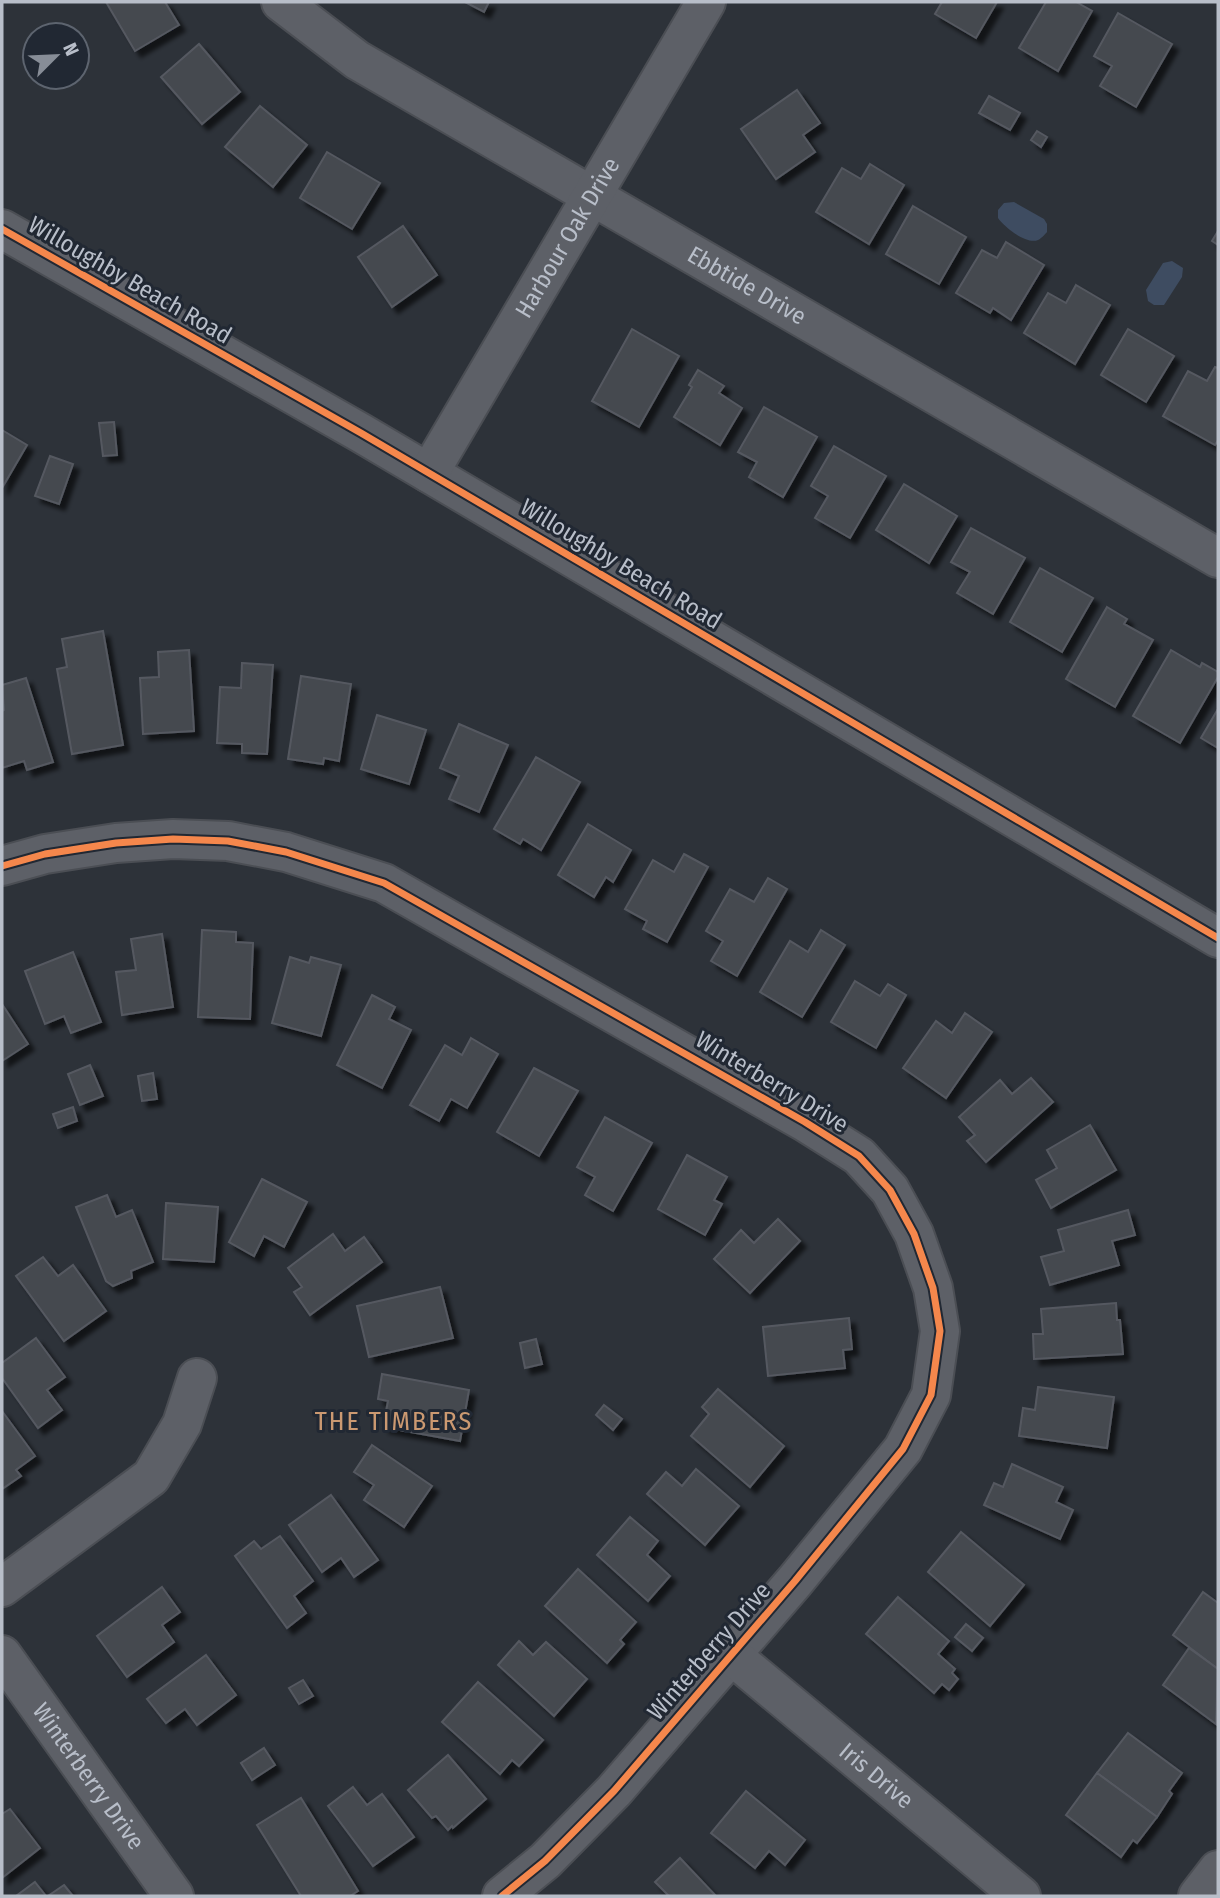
<svg xmlns="http://www.w3.org/2000/svg" width="1220" height="1898" font-family="'Fira Sans Condensed',sans-serif">
<style>
.water{fill:#3e4c61}
.building{fill:#45494f;stroke:#555961;stroke-width:2;filter:url(#shadow)}
.lines{fill:none;stroke-linecap:round;stroke-linejoin:round}
.minor-casing{stroke:#4b4e54;stroke-width:42}
.minor{stroke:#5d6067;stroke-width:38}
.cycleway-casing{stroke:#212833;stroke-width:11}
.cycleway{stroke:#f5874c;stroke-width:7}
.labels{text-anchor:middle;dominant-baseline:central;stroke-width:6;stroke-linejoin:round;paint-order:stroke}
.street-label{font-size:24px;fill:#b8bec9;stroke:#212833}
.neighbourhood-label{font-size:26px;letter-spacing:2px;fill:#cb9971;stroke:#212833}
</style>
<defs>
<filter id="shadow"><feDropShadow dx="6" dy="6" stdDeviation="2" flood-color="#0009"/></filter>
</defs>
<rect width="100%" height="100%" fill="#2d3239"/>
<g class="water">
<path d="M1014 202 1044 219 1047 224V232C1045 234 1041 239 1038 240 1027 245 1004 227 998 218V210L1004 203Z"/>
<polygon points="1172,261 1183,268 1182,277 1164,305 1154,305 1148,301 1146,290 1163,263"/>
</g>
<g class="building">
<polygon points="106,2 165,2 179,25 135,51"/>
<polygon points="465,2 489,2 484,12"/>
<polygon points="942,2 997,2 976,38 935,14"/>
<polygon points="1046,2 1076,2 1092,11 1058,71 1019,48"/>
<polygon points="1118,13 1172,44 1136,107 1100,86 1112,66 1094,56"/>
<polygon points="199,44 240,92 202,124 161,77"/>
<polygon points="797,90 820,123 803,135 815,152 776,179 741,129"/>
<polygon points="989,96 1020,113 1010,130 979,113"/>
<polygon points="260,106 307,145 273,187 225,147"/>
<polygon points="1037,131 1047,137 1041,147 1031,140"/>
<polygon points="327,152 380,183 352,229 300,198"/>
<polygon points="870,164 904,185 869,244 816,212 842,168 861,179"/>
<polygon points="913,206 966,237 939,284 886,254"/>
<polygon points="403,226 437,275 392,307 358,257"/>
<polygon points="1218,231 1218,245 1212,241"/>
<polygon points="1006,242 1044,265 1011,320 993,308 990,313 956,293 982,250 997,258"/>
<polygon points="1076,285 1110,305 1075,364 1024,333 1048,293 1066,303"/>
<polygon points="632,329 679,356 639,427 592,401"/>
<polygon points="1128,329 1174,356 1146,402 1101,375"/>
<polygon points="1215,367 1218,368 1218,440 1215,445 1163,416 1188,371 1207,381"/>
<polygon points="698,370 724,386 719,393 742,408 720,445 674,417 692,387 689,385"/>
<polygon points="764,407 817,437 783,497 749,477 757,462 738,452"/>
<polygon points="114,422 117,455 103,456 99,423"/>
<polygon points="2,430 27,445 2,488"/>
<polygon points="834,446 886,476 850,538 815,518 828,496 811,486"/>
<polygon points="50,456 73,464 59,504 35,496"/>
<polygon points="904,484 957,516 929,563 876,530"/>
<polygon points="971,528 1025,558 993,614 957,593 970,572 951,562"/>
<polygon points="1040,568 1093,598 1062,652 1010,622"/>
<polygon points="1107,607 1127,619 1124,624 1153,640 1115,707 1066,679"/>
<polygon points="103,631 123,745 72,754 57,669 67,667 62,639"/>
<polygon points="189,650 194,731 143,734 140,678 159,677 158,652"/>
<polygon points="1171,650 1200,667 1202,663 1218,672 1218,677 1180,743 1133,716"/>
<polygon points="242,663 273,665 267,754 242,753 242,744 217,743 220,687 241,688"/>
<polygon points="301,676 351,684 339,761 324,758 323,764 288,759"/>
<polygon points="26,678 53,762 27,770 24,761 2,768 2,711 4,710 2,685"/>
<polygon points="1218,709 1218,748 1201,738"/>
<polygon points="377,715 426,730 409,784 361,769"/>
<polygon points="459,724 508,745 479,812 449,799 459,776 440,768"/>
<polygon points="536,757 580,782 541,850 523,839 520,844 494,829"/>
<polygon points="588,824 631,850 613,882 606,877 594,897 558,875"/>
<polygon points="684,854 708,867 667,942 643,929 647,921 625,909 653,860 674,872"/>
<polygon points="768,878 787,889 737,976 711,961 723,941 706,931 730,889 754,902"/>
<polygon points="202,930 236,932 236,942 253,943 250,1019 198,1017"/>
<polygon points="821,930 845,945 802,1017 760,992 790,941 808,952"/>
<polygon points="162,934 173,1007 122,1015 116,972 136,970 131,939"/>
<polygon points="73,952 101,1022 71,1033 64,1016 45,1024 25,971"/>
<polygon points="290,957 309,963 311,957 341,965 321,1036 272,1023"/>
<polygon points="855,981 880,996 888,984 906,995 876,1048 831,1022"/>
<polygon points="372,995 395,1007 389,1019 411,1030 382,1088 337,1065"/>
<polygon points="2,1004 28,1044 2,1061"/>
<polygon points="965,1013 992,1032 946,1098 903,1068 936,1021 952,1033"/>
<polygon points="471,1038 498,1054 467,1108 451,1099 439,1121 410,1105 445,1045 462,1055"/>
<polygon points="90,1065 103,1096 80,1105 68,1074"/>
<polygon points="534,1068 578,1091 539,1156 497,1132"/>
<polygon points="153,1073 157,1099 142,1101 138,1076"/>
<polygon points="1031,1078 1053,1102 986,1162 967,1141 975,1135 959,1117 1000,1080 1012,1094"/>
<polygon points="73,1107 77,1121 58,1128 53,1114"/>
<polygon points="605,1117 652,1143 613,1211 585,1195 595,1177 577,1167"/>
<polygon points="1090,1125 1116,1170 1051,1208 1036,1180 1057,1168 1047,1150"/>
<polygon points="687,1155 727,1177 714,1200 722,1204 705,1235 658,1209"/>
<polygon points="262,1179 307,1202 284,1247 264,1236 254,1256 229,1242"/>
<polygon points="107,1195 116,1217 132,1210 153,1262 131,1271 132,1278 113,1286 106,1281 76,1207"/>
<polygon points="166,1203 218,1207 214,1262 163,1259"/>
<polygon points="1128,1210 1135,1235 1112,1241 1119,1265 1050,1285 1041,1257 1064,1251 1058,1230"/>
<polygon points="778,1219 800,1241 750,1293 714,1259 741,1230 754,1243"/>
<polygon points="333,1234 345,1251 364,1237 382,1262 310,1315 294,1292 302,1287 288,1268"/>
<polygon points="43,1257 58,1276 73,1265 106,1311 64,1341 16,1276"/>
<polygon points="440,1287 453,1338 369,1357 357,1306"/>
<polygon points="1116,1303 1117,1320 1120,1320 1123,1354 1034,1359 1033,1334 1043,1334 1041,1309"/>
<polygon points="849,1318 852,1349 843,1350 845,1368 768,1376 763,1327"/>
<polygon points="36,1338 65,1377 47,1390 62,1410 38,1428 2,1378 2,1363"/>
<polygon points="536,1339 542,1364 525,1368 520,1343"/>
<polygon points="382,1374 469,1390 460,1441 383,1427 388,1401 378,1399"/>
<polygon points="1038,1387 1114,1397 1107,1448 1019,1436 1023,1408 1035,1410"/>
<polygon points="718,1389 784,1446 750,1487 691,1436 709,1414 702,1407"/>
<polygon points="604,1405 622,1419 613,1430 596,1415"/>
<polygon points="2,1411 35,1456 16,1470 21,1476 2,1489"/>
<polygon points="372,1445 432,1486 404,1527 364,1500 374,1485 354,1472"/>
<polygon points="1012,1464 1063,1487 1056,1502 1073,1510 1060,1539 984,1505 994,1483 1003,1487"/>
<polygon points="696,1469 739,1506 705,1545 647,1494 666,1472 682,1486"/>
<polygon points="331,1495 378,1560 354,1577 341,1558 322,1572 289,1525"/>
<polygon points="630,1517 658,1541 647,1555 670,1576 648,1601 597,1555"/>
<polygon points="961,1532 1024,1585 990,1626 928,1572"/>
<polygon points="280,1536 313,1581 294,1596 306,1613 287,1628 235,1556 254,1541 261,1549"/>
<polygon points="578,1569 636,1622 620,1640 624,1644 607,1663 545,1606"/>
<polygon points="162,1587 180,1612 162,1625 174,1642 127,1677 97,1636"/>
<polygon points="1203,1592 1218,1603 1218,1669 1173,1635"/>
<polygon points="898,1597 949,1641 938,1654 955,1669 952,1673 958,1679 949,1690 942,1684 934,1693 866,1634"/>
<polygon points="966,1624 983,1638 972,1651 955,1637"/>
<polygon points="519,1641 533,1655 546,1642 587,1679 554,1716 498,1665"/>
<polygon points="1189,1648 1218,1669 1216,1724 1163,1685"/>
<polygon points="206,1655 236,1695 197,1725 185,1709 166,1723 147,1699"/>
<polygon points="303,1680 313,1696 299,1704 289,1688"/>
<polygon points="478,1682 543,1740 519,1766 512,1760 500,1774 442,1722"/>
<polygon points="1128,1733 1182,1773 1169,1791 1172,1794 1157,1817 1097,1773"/>
<polygon points="264,1748 275,1765 252,1780 241,1763"/>
<polygon points="448,1755 486,1799 453,1828 452,1826 448,1830 436,1816 432,1818 408,1790"/>
<polygon points="1097,1773 1157,1817 1137,1843 1133,1840 1121,1857 1066,1815"/>
<polygon points="353,1787 367,1805 382,1794 414,1837 373,1866 328,1806"/>
<polygon points="746,1791 805,1840 785,1865 769,1851 755,1868 711,1833"/>
<polygon points="301,1798 358,1891 350,1896 301,1896 257,1825"/>
<polygon points="10,1809 40,1848 2,1878 2,1814"/>
<polygon points="680,1858 716,1896 669,1896 655,1882"/>
<polygon points="35,1882 46,1896 16,1896"/>
<polygon points="64,1885 73,1896 48,1896"/>
</g>
<g class="lines">
<defs>
<g id="minor">
<path id="s1" d="M281 2 357 60 1218 558"/>
<polyline points="2,229 361,433 1218,938"/>
<path id="s2" d="M429 473 706 2"/>
<polyline points="2,866 45,854 116,843 173,839 228,841 286,852 384,883 805,1122 859,1156 890,1190 914,1234 933,1288 940,1331 931,1395 903,1449 795,1581 614,1791 545,1861 502,1896"/>
<polyline points="2,1587 151,1477 182,1424 197,1378"/>
<path id="s3" d="M2 1655 174 1896"/>
<path id="s4" d="M731 1655 1021 1896"/>
<polyline points="1198,1896 1218,1870"/>
</g>
</defs>
<use href="#minor" class="minor-casing"/>
<use href="#minor" class="minor"/>
<defs>
<g id="cycleway">
<polyline points="2,229 361,433 1218,938"/>
<polyline points="2,866 45,854 116,843 173,839 228,841 286,852 384,883 805,1122 859,1156 890,1190 914,1234 933,1288 940,1331 931,1395 903,1449 795,1581 614,1791 545,1861 502,1896"/>
</g>
</defs>
<use href="#cycleway" class="cycleway-casing"/>
<use href="#cycleway" class="cycleway"/>
</g>
<g class="labels">
<g class="street-label">
<text stroke="none"><textPath href="#s2" startOffset="273">Harbour Oak Drive</textPath></text>
<text transform="translate(130 280) rotate(30)">Willoughby Beach Road</text>
<text stroke="none"><textPath href="#s1" startOffset="546">Ebbtide Drive</textPath></text>
<text transform="translate(621 564) rotate(31)">Willoughby Beach Road</text>
<text transform="translate(772 1082) rotate(31)">Winterberry Drive</text>
<text transform="translate(709 1651) rotate(-49)">Winterberry Drive</text>
<text stroke="none"><textPath href="#s3" startOffset="149">Winterberry Drive</textPath></text>
<text stroke="none"><textPath href="#s4" startOffset="189">Iris Drive</textPath></text>
</g>
<g class="neighbourhood-label">
<text x="394" y="1421">THE TIMBERS</text>
</g>
</g>
<rect width="1220" height="1898" fill="none" stroke="#b8bec9" stroke-width="7"/>
<g transform="translate(56 56) rotate(66)"><circle r="33" fill="#212833" stroke="#5d646f" stroke-width="2"/>
<path d="M0-5L12 26L0 18L-12 26Z" fill="#878d97"/>
<text y="-10" font-size="19" font-weight="bold" text-anchor="middle" fill="#b8bec9">N</text>
</g>
</svg>
